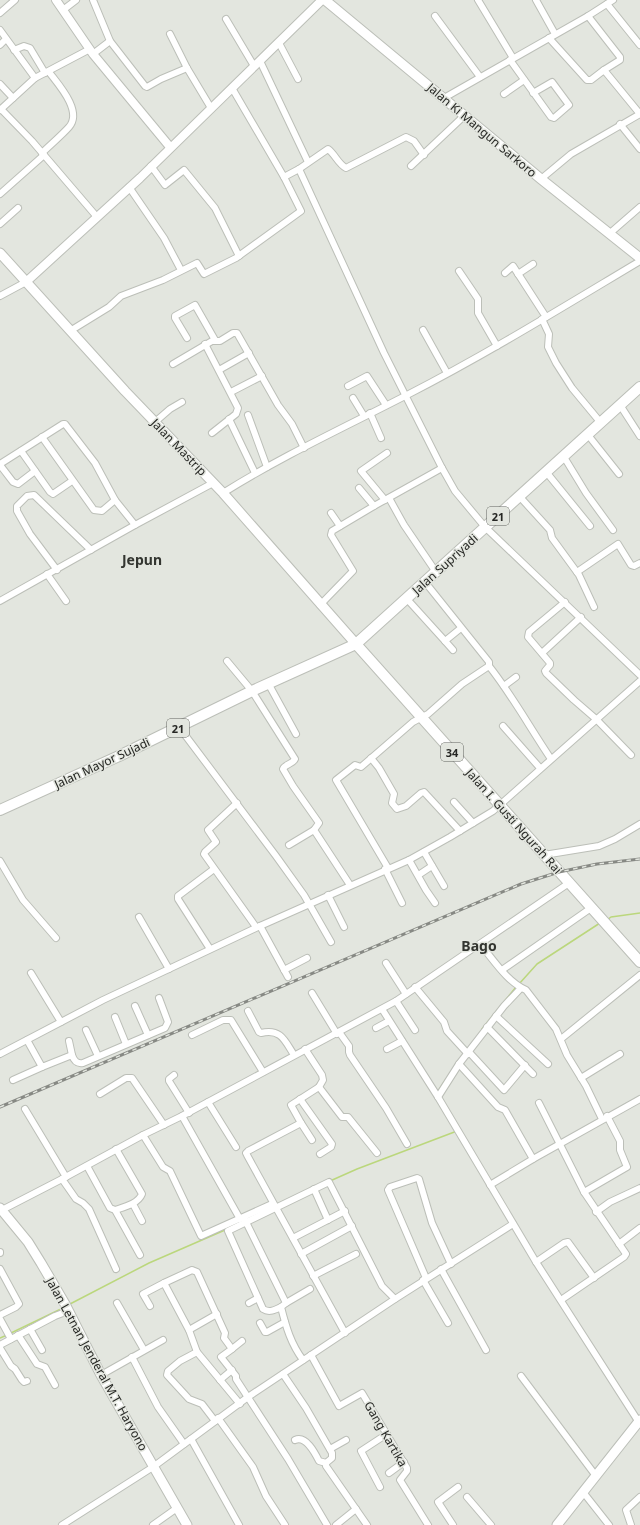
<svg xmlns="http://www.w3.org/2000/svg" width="640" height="1525" font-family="'Noto Sans',sans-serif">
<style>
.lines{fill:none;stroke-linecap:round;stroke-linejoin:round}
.stream{stroke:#bbd77c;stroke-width:1.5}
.minor-casing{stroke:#bcbfb8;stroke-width:8}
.tertiary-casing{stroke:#bcbfb8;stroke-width:10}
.secondary-casing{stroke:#bcbfb8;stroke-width:11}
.trunk-casing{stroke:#bcbfb8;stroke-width:12}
.minor{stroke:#fff;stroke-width:6}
.tertiary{stroke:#fff;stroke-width:8}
.secondary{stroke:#fff;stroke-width:9}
.trunk{stroke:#fff;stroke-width:10}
.rail-casing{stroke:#878984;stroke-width:3}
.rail{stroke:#e3e6df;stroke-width:1.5;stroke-dasharray:4.5;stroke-linecap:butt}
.labels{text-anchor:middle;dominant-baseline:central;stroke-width:3;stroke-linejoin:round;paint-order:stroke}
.shield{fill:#e3e6df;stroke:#5f605c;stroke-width:1}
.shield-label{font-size:11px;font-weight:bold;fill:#262724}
.street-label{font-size:12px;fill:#262724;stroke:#e3e6df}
.quarter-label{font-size:14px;font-weight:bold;fill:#333530;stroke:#e3e6df}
</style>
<rect width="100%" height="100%" fill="#e3e6df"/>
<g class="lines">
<g class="stream">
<polyline points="607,920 611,917 640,913"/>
<polyline points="519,984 537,964 600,923"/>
<polyline points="482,1029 516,987"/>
<polyline points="437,1093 446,1079"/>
<polyline points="330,1181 357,1169 457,1131"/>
<polyline points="70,1304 149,1263 225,1230"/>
<polyline points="11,1333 63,1308"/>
<polyline points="0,1338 7,1335"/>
</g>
<defs>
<g id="minor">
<polyline points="93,0 110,41 145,86 147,87 161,79 187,68"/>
<polyline points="478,0 513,58"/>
<polyline points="536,0 555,34"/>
<polyline points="607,4 640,45"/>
<polyline points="63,10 76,0"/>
<polyline points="0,13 15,0"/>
<polyline points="435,16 480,77"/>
<polyline points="588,16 620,57 620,60 604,70"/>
<polyline points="226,19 254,66"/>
<polyline points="0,30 35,78"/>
<polyline points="170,34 187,68 211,108"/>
<polyline points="549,38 587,80 591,80 604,70 640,114"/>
<polyline points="279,43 298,79"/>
<polyline points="0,45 6,39"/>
<polyline points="14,50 24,46 30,48 45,73"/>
<polyline points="93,54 110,41"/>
<polyline points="510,60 551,117 554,118 569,105 552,82 533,93"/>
<polyline points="260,61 308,162"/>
<polyline points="0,84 13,98"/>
<polyline points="504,94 524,80"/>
<polyline points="444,98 588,16 613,0"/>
<polyline points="1,109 32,141 97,217"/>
<polyline points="0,110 35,78 90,49"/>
<polyline points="620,124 640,149"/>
<path d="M42 153C51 144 61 136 69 127 83 111 58 84 49 72"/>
<polyline points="151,166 165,185 184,170 215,208 239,256"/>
<polyline points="411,166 465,115"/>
<polyline points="299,169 384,353 442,468 455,491 485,527 640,675"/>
<path d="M284 177 299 169 328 149C335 154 338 164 346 168L406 137 414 141 424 155"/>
<polyline points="541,179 571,154 640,114"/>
<polyline points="129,187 164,238 181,270"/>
<polyline points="0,194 44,155"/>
<polyline points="0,224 18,208"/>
<polyline points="609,234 640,207"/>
<polyline points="459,271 478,299 478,313 497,346"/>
<polyline points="505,273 513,266 546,317"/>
<polyline points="518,274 533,264"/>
<polyline points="0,296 26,282"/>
<polyline points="542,319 549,334 548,347 556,363 572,388 601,423"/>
<polyline points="423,330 447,373"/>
<polyline points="70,331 109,307 121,296 163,280 197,263 204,274 236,258 301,211 284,177 232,88"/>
<polyline points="187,338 175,318 175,316 195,305 215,340"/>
<polyline points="205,344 238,408 236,414 212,433"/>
<polyline points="173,364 212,341 220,341 233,333 237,333 278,405 292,424 304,448"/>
<polyline points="219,370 249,353"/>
<polyline points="348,386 367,376 386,405"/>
<polyline points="231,392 262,376"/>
<polyline points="353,398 364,416"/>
<polyline points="620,405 640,436"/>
<polyline points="370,413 381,438"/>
<polyline points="248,415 267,467"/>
<polyline points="229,419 255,473"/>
<polyline points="155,422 170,409 182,402"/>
<polyline points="588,435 619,474"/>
<polyline points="42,437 94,510 102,511 115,500"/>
<polyline points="21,451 50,492 53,494 72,481"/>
<polyline points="564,457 586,493 613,530"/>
<polyline points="0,464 63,424 65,424 95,463 115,500 135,525"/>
<polyline points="0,465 13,482 18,484 35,471"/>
<polyline points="547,473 590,526"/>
<polyline points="359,488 374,506"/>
<path d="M223 493C282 456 345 427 407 395 487 354 563 307 640 261"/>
<polyline points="520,497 550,530 552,538 579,575 594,607"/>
<polyline points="389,498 404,525 436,572"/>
<polyline points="385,500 361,471 387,453"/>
<polyline points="331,513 340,526"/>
<polyline points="57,570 30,534 17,511 17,506 27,496 34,495 91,550"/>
<polyline points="577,572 618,544 631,565 634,566 640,563"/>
<polyline points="47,574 66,601"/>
<polyline points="425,582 489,662 489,666"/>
<polyline points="407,599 445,641"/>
<polyline points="0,601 135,525 213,483"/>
<polyline points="565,602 529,632 528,637 550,663 550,665 545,671 546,673 574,700 596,719 631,755"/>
<polyline points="320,605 353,571 331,535 332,531 374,506 442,468"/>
<polyline points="453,650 445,641 461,628"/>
<polyline points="542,653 581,617"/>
<path d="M227 661 252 691 295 759C293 764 285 764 283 769L293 786 319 823 314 830 350 885"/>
<polyline points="268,683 296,734"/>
<polyline points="504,686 516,677"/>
<polyline points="503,726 540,768"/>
<polyline points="179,727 276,856 304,895 331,942"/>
<polyline points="371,758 379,768 394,794 392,803 397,809 406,806 421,793 424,792 460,831"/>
<polyline points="454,802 473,823"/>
<polyline points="237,803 208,830 216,842 205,852 204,854 256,927"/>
<polyline points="289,845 314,830"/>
<polyline points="424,852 444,886"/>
<polyline points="544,855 599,846 615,839 640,824"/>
<polyline points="409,860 426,890 435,903"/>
<polyline points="0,861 23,900 56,938"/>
<path d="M388 868 336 780 355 765 361 767 413 722 428 714 462 684 489 666C512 695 530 728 551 759"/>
<polyline points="385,869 402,903"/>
<polyline points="420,874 432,866"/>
<polyline points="328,895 344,927"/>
<polyline points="139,917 169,969"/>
<polyline points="260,926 288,977"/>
<path d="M480 944C493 959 507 982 526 990L556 1029 567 1055 586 1086 602 1119"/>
<polyline points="210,949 178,899 178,896 214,869"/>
<polyline points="386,963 406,994"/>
<polyline points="284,970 307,958"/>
<polyline points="502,970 591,908"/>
<polyline points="31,973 61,1022"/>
<polyline points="415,987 444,1022 447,1031 468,1054"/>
<polyline points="312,993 337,1034"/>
<polyline points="396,1001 415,1030"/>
<polyline points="135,1006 148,1035"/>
<polyline points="382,1009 438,1097 536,1262 640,1424"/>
<path d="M248 1011 259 1032 261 1033C281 1028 285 1041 294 1055"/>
<polyline points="496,1016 548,1064"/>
<polyline points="115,1017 126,1044"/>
<polyline points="487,1027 533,1074"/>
<polyline points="376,1028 389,1021"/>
<polyline points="86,1030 98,1056"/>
<polyline points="339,1032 349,1046 349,1052 350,1055 386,1108 407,1144"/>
<polyline points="192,1035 223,1020 231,1020 263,1072"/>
<polyline points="561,1039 640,975"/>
<path d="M27 1040 42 1067 72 1055C74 1061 77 1064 83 1063L165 1028 168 1022 159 998"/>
<polyline points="69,1041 72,1055"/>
<polyline points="305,1049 322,1075 323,1080 319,1087 291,1105 301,1123 248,1151 246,1153 247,1155 345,1333"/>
<polyline points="387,1049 402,1041"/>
<polyline points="469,1052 504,1090 525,1065"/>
<polyline points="0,1054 103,1000 260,926 409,860 450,837 493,811 640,681"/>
<polyline points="459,1064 498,1107 505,1110 533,1159"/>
<polyline points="174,1075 169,1079 169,1081 189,1113"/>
<polyline points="581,1078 620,1054"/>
<polyline points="13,1080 42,1067"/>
<polyline points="319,1087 342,1117 348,1117 377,1153"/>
<polyline points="100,1094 126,1078 132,1078 164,1125"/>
<polyline points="438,1097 459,1064 504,1006 521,988"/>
<polyline points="300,1099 332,1144 331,1147 320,1154"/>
<polyline points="208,1102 236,1147"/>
<polyline points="539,1103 584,1192 626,1254 624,1257 561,1300"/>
<polyline points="25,1109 66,1177"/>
<polyline points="182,1116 240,1219"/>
<polyline points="301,1123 312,1140"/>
<polyline points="143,1135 163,1167 170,1171 201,1236 272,1204"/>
<polyline points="87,1166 110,1208 115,1210 140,1255"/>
<polyline points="62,1179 76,1199 83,1203 89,1209 116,1269"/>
<polyline points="490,1185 533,1159 640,1099"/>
<polyline points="314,1189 328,1220"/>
<polyline points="584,1192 627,1167 620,1150 620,1141 607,1116"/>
<polyline points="133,1204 142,1221"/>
<path d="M115 1210C124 1207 138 1204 142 1194L116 1149"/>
<polyline points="0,1211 62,1179 143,1135 182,1116 396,1001 569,883"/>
<polyline points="596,1212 610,1202 640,1188"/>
<path d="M245 1220 286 1303 281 1307C286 1327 291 1344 303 1360"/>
<polyline points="293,1238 345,1211"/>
<polyline points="619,1244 640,1228"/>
<polyline points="0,1252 0,1253"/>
<polyline points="301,1254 352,1226"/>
<polyline points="536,1262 564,1243 568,1242 594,1278"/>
<polyline points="0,1269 19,1304 16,1307 0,1315"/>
<polyline points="441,1269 486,1350"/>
<polyline points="313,1276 356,1254"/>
<polyline points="426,1278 388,1190 390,1187 417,1178 419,1179 432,1223 451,1264"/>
<polyline points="423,1280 448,1323"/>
<polyline points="117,1303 144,1350"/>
<polyline points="249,1303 258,1298"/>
<polyline points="286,1303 310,1289"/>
<polyline points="150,1306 143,1294 164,1283"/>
<path d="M281 1307C275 1310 269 1313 263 1309L228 1231 329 1182 382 1286 395 1299"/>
<polyline points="0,1319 11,1339"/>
<polyline points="260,1323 265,1332 267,1332 285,1322"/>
<polyline points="30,1329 42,1350"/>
<polyline points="189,1330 217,1314"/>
<polyline points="18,1335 37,1364 45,1367 55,1385"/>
<polyline points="0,1345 55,1316 68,1311"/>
<polyline points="0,1348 11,1366 15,1369 22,1380 24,1382 27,1381"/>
<polyline points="232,1349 242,1341"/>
<polyline points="197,1352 180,1361 168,1371 167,1375 189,1399 202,1404 215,1421"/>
<polyline points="311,1355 339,1406 362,1393 407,1468 407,1471 400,1480 428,1525"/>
<polyline points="132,1357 158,1407 184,1444"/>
<polyline points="283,1374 306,1408 332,1453 332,1458 326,1463 326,1466 367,1525"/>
<polyline points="101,1375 163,1340"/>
<polyline points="521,1376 596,1476"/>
<polyline points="220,1380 232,1370"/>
<polyline points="240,1404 197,1352 189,1330 164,1283 192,1270 197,1272 225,1333 224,1338 232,1349 221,1357 236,1376 236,1379 288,1459 327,1525"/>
<polyline points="218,1418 253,1467 266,1496 285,1525"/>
<polyline points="191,1439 239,1525"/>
<path d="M295 1440C306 1435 315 1453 319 1461L326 1463"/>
<polyline points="330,1449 346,1440"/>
<polyline points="389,1473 404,1462"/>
<polyline points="380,1487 361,1451 387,1434"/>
<polyline points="583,1492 609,1525"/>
<polyline points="467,1497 491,1525"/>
<polyline points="62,1525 153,1467 248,1397 395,1299 513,1224"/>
<polyline points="153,1525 177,1508"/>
<polyline points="336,1525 356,1509"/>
<polyline points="453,1525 438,1502 458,1487"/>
<polyline points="631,1525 626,1510 640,1497"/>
</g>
<g id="tertiary">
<polyline points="56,0 93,54 170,147"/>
<polyline points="26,282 140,178 322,0"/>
</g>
<g id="secondary">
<polyline points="325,0 541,179 640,258"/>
<polyline points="0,253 125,391 223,493 356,644"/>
<polyline points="0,1208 28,1242 41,1263 65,1304 101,1375 187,1525"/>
<polyline points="557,1525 640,1420"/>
</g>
<g id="trunk">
<polyline points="356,644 640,962"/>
<polyline points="0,810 119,756 252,691 356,644 640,387"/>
</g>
</defs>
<use href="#minor" class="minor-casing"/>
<use href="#tertiary" class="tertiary-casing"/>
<use href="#secondary" class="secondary-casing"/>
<use href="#trunk" class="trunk-casing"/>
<use href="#minor" class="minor"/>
<use href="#tertiary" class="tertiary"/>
<use href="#secondary" class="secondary"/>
<use href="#trunk" class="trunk"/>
<defs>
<polyline id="rail" points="0,1107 521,884 559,872 597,864 640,859"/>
</defs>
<use href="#rail" class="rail-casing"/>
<use href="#rail" class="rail"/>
</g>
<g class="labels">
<g class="shield">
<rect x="487" y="507" width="22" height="18" rx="3"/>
<rect x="167" y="719" width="22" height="18" rx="3"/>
<rect x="441" y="743" width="22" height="18" rx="3"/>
</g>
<g class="shield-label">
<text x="498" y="516">21</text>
<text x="178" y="728">21</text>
<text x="452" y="752">34</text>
</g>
<g class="street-label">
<text transform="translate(482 130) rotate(40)">Jalan Ki Mangun Sarkoro</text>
<text transform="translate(179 447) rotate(46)">Jalan Mastrip</text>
<text transform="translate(445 564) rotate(-42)">Jalan Supriyadi</text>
<text transform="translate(102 763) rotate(-25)">Jalan Mayor Sujadi</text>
<text transform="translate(514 821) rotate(48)">Jalan I. Gusti Ngurah Rai</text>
<text transform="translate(97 1364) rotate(61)">Jalan Letnan Jenderal M.T. Haryono</text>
<text transform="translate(386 1434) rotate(60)">Gang Kartika</text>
</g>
<g class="quarter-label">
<text x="142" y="559">Jepun</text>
<text x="479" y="945">Bago</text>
</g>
</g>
</svg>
